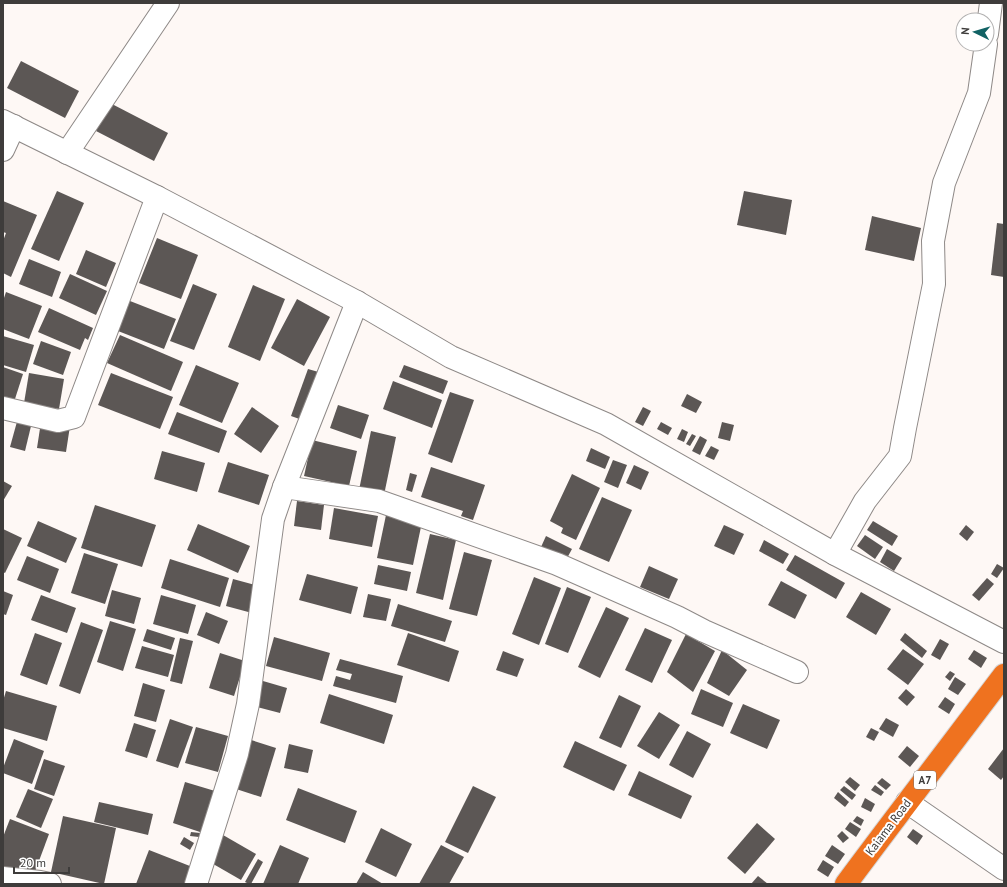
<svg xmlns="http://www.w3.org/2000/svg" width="1007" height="887" font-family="'PT Sans',sans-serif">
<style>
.building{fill:#5c5755}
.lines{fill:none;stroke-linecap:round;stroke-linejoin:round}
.minor-casing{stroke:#8e8987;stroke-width:24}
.highway-casing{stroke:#d5d4d4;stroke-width:24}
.minor{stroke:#fff;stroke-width:22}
.highway{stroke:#ef721f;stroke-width:22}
.labels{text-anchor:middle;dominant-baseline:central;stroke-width:4;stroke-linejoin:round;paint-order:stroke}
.shield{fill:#fff;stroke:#787676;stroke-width:1}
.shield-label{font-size:11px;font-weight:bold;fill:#3e3c3b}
.street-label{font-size:12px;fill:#3e3c3b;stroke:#fff}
</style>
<rect width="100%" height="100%" fill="#fef8f5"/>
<g class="building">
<polygon points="21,61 79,91 65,118 7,88"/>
<polygon points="110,103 168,133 154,161 96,131"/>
<polygon points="57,191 84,203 59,261 31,249"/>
<polygon points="744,191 792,200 786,235 737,225"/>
<polygon points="3,201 37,215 11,277 3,273 3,241 6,233 3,232"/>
<polygon points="872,216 921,228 914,261 865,250"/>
<polygon points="997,223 1004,224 1004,277 991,275"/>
<polygon points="157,238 198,255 181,299 139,283"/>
<polygon points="86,250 116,263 106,287 76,274"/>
<polygon points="29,259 61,272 52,297 19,284"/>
<polygon points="70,274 107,291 96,315 59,298"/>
<polygon points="193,284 217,294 194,350 170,341"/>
<polygon points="253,285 285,299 260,361 228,347"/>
<polygon points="6,292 42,306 29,339 3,329 3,301"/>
<polygon points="297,299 330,317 304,366 271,348"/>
<polygon points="130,301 176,319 164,349 118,331"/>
<polygon points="49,308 93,328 88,340 85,338 80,350 38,332"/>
<polygon points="120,335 183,362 171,391 107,363"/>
<polygon points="3,336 34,345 26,372 3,365"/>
<polygon points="41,341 71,352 63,375 33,364"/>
<polygon points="196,365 239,383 222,423 179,405"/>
<polygon points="404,365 448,381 443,394 399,377"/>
<polygon points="3,367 23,374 14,402 3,399"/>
<polygon points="308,369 322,373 305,421 291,416"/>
<polygon points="29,373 64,379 59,409 24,403"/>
<polygon points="111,373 173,397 160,429 98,405"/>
<polygon points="393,381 442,400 432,428 383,409"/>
<polygon points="450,392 474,400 452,463 428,454"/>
<polygon points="687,394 702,402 696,413 681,406"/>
<polygon points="338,405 369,415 361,439 330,428"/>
<polygon points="252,407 279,426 261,453 234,434"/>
<polygon points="643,407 651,411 643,426 635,422"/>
<polygon points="177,412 227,431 219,453 168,434"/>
<polygon points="18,418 32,422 25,451 10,447"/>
<polygon points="41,422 70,426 66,452 37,448"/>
<polygon points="661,422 672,428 668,435 657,429"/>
<polygon points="722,422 734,425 730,441 718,438"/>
<polygon points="682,429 688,432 684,442 677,439"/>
<polygon points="371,431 396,437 384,495 359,490"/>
<polygon points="692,434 696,436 690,446 686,444"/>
<polygon points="700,436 707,440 700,455 692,451"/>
<polygon points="312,440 357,451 349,486 304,476"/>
<polygon points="711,446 719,450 714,460 705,456"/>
<polygon points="591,448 610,457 605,469 586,461"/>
<polygon points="162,451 205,463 197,492 154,479"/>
<polygon points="613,460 627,465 618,488 604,482"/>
<polygon points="228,462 269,475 259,505 218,492"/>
<polygon points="634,465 649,472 641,490 626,483"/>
<polygon points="431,467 485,485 473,520 461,516 463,511 421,497"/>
<polygon points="410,473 417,475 412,492 406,490"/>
<polygon points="572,474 600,488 576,540 561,533 563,528 550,521"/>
<polygon points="3,481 12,486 3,501"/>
<polygon points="602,497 632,510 609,562 579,549"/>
<polygon points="297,501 324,505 321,530 294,526"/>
<polygon points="95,505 156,525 142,567 81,548"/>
<polygon points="334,508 378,516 372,547 329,539"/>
<polygon points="386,515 422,522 413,565 377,558"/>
<polygon points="38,521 77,538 66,563 27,546"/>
<polygon points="873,521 898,536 892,546 867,530"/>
<polygon points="198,524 250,546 238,573 187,550"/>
<polygon points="724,525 744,534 734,555 714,546"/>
<polygon points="966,525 974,532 967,541 959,534"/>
<polygon points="3,529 22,538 5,573 3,572"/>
<polygon points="430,534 456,540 443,600 416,593"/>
<polygon points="865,535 883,547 875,559 857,546"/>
<polygon points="546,536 572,549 566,560 541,547"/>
<polygon points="764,540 789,554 783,564 759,551"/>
<polygon points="887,549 902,558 894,571 880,562"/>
<polygon points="464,552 492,560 477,616 449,609"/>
<polygon points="84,553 118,564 105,604 71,593"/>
<polygon points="795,555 845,583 836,599 786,570"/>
<polygon points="27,556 59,569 50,593 17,580"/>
<polygon points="170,559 229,578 220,607 161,588"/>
<polygon points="997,564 1004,568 997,578 991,574"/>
<polygon points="378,565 411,572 407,591 374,584"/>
<polygon points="649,566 678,579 669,599 640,587"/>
<polygon points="307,574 358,587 351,614 299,600"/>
<polygon points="534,577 561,588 539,645 512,634"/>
<polygon points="987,578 994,584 979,601 972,595"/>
<polygon points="233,579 259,586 252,613 226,606"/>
<polygon points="781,581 807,595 795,619 768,605"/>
<polygon points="567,587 591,597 568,653 545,644"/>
<polygon points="112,590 141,598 134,624 105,616"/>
<polygon points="3,591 13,595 6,615 3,614"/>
<polygon points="861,592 891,609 876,635 846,617"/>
<polygon points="368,594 391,599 386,621 363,617"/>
<polygon points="41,595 76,608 67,633 31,620"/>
<polygon points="161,595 196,605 188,634 153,624"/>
<polygon points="398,604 452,621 445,642 391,626"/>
<polygon points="606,607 629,618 600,678 578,667"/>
<polygon points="206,612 228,621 219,644 197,635"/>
<polygon points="110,621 136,629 123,671 97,662"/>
<polygon points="81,622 103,630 80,694 59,686"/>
<polygon points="645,628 672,640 652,683 625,670"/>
<polygon points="147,629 175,638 171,650 143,641"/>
<polygon points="35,633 62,643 47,685 20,675"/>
<polygon points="408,633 459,651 449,682 397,665"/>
<polygon points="905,633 927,651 922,658 900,640"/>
<polygon points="686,634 715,651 693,692 667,672"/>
<polygon points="274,637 330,653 322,681 266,666"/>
<polygon points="180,638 193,641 182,684 170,681"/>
<polygon points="940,639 949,644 940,660 931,655"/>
<polygon points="142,646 174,655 168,677 135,668"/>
<polygon points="903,649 924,664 908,685 887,669"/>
<polygon points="722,650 747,670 729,696 707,683"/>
<polygon points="974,650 987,658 981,668 968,659"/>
<polygon points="503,651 524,659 517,677 496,670"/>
<polygon points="220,653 245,661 234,696 209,688"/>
<polygon points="340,659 403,676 396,703 333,686 336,676 350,680 352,674 336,670"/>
<polygon points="950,671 955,674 950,681 945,677"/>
<polygon points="955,677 966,684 958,695 948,689"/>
<polygon points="263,681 287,688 280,713 257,707"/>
<polygon points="143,683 165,690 156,722 134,716"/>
<polygon points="701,689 733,703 723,727 691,714"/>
<polygon points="906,689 915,697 907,706 898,698"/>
<polygon points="6,691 57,706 47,741 3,728 3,701"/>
<polygon points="329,694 393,715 384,744 320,723"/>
<polygon points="619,695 641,706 621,748 599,738"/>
<polygon points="945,697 955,704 949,714 938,707"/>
<polygon points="743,704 780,720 767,749 730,733"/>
<polygon points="659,712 680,725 659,759 637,746"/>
<polygon points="886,718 899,725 893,737 879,729"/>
<polygon points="170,719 193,727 178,768 156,761"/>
<polygon points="134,723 156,730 147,758 125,751"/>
<polygon points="196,727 228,736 218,772 185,763"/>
<polygon points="871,728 879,732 874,741 866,737"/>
<polygon points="687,731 711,744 693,778 669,765"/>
<polygon points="245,738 276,748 261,797 230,787"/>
<polygon points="14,739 44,751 32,784 3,773 3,768"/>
<polygon points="575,741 627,765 614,791 563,767"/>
<polygon points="289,744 313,750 308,773 284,768"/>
<polygon points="907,746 919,756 910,767 898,757"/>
<polygon points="1004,748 1004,776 1001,780 988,769"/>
<polygon points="44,759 65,766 54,796 34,789"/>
<polygon points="639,771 692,796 681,819 628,795"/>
<polygon points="850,777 860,785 855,791 845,782"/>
<polygon points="882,778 891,785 886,790 877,783"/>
<polygon points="185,782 215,791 203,833 173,823"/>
<polygon points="875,785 884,792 881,796 871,790"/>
<polygon points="473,786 496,797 468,853 445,842"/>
<polygon points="844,786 856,795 852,800 840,790"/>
<polygon points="298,788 357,811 345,843 286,820"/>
<polygon points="28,789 53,799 41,828 16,817"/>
<polygon points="838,792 849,802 845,807 834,798"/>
<polygon points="865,798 875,804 871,812 861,807"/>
<polygon points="99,802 153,814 148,835 94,822"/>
<polygon points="63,816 116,828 104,884 51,872"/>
<polygon points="857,816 864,820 861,826 853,821"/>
<polygon points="10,819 49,834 33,877 3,866 3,837"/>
<polygon points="850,822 861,829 856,837 845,829"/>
<polygon points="757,823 775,839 745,874 727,858"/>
<polygon points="381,828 412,844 396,877 365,862"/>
<polygon points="913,829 923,836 917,845 907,837"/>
<polygon points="842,831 849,838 843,843 837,836"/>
<polygon points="191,832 200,833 199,837 190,836"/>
<polygon points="223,835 256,854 241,880 208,861"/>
<polygon points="184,837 194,843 190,850 180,844"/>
<polygon points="280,845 309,858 298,884 263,884"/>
<polygon points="441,845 464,857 449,884 419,884"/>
<polygon points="832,845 845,854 838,864 825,856"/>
<polygon points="149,850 195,868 189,884 136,884"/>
<polygon points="258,859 263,862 251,884 249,884 245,882"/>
<polygon points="823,860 834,867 828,877 817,870"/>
<polygon points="363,872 383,884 356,884"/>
<polygon points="758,876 768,884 751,884"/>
</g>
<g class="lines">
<defs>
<g id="minor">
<polyline points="987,34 991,3"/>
<polyline points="3,121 157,197 357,302 451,357 606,424 835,554 1004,642"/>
<polyline points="3,150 14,126"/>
<polyline points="67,153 168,3"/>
<polyline points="3,408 58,421 74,417 157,197"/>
<polyline points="284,487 379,501 557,564 677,617 704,631 797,672"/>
<polyline points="835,554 865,501 900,456 905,428 934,284 933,241 944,183 979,93 986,44"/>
<polyline points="907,802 1004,869"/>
<polyline points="3,878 40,882 50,884"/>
<polyline points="196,884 237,754 248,704 273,519 284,487 357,302"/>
</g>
<path id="highway" d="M846 884C898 814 951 745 1004 675"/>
</defs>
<use href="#minor" class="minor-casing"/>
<use href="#highway" class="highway-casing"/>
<use href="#minor" class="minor"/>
<use href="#highway" class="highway"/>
</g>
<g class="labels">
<rect class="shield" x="914" y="771" width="22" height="18" rx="3"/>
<g class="shield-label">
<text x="925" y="780">A7</text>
</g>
<g class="street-label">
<text transform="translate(888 827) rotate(-53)">Kaiama Road</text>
</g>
</g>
<rect width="1007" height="887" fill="none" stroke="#3e3c3b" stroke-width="8"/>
<g transform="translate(975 32) rotate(275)"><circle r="19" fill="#ffffff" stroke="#b2b1b1"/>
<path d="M0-3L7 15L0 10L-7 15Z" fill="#116264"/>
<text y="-6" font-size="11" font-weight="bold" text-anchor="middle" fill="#3e3c3b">N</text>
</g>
<path d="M14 867v6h55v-6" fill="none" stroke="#3e3c3b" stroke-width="2"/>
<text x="20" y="867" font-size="12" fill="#3e3c3b" stroke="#ffffff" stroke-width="3" paint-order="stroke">20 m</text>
</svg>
